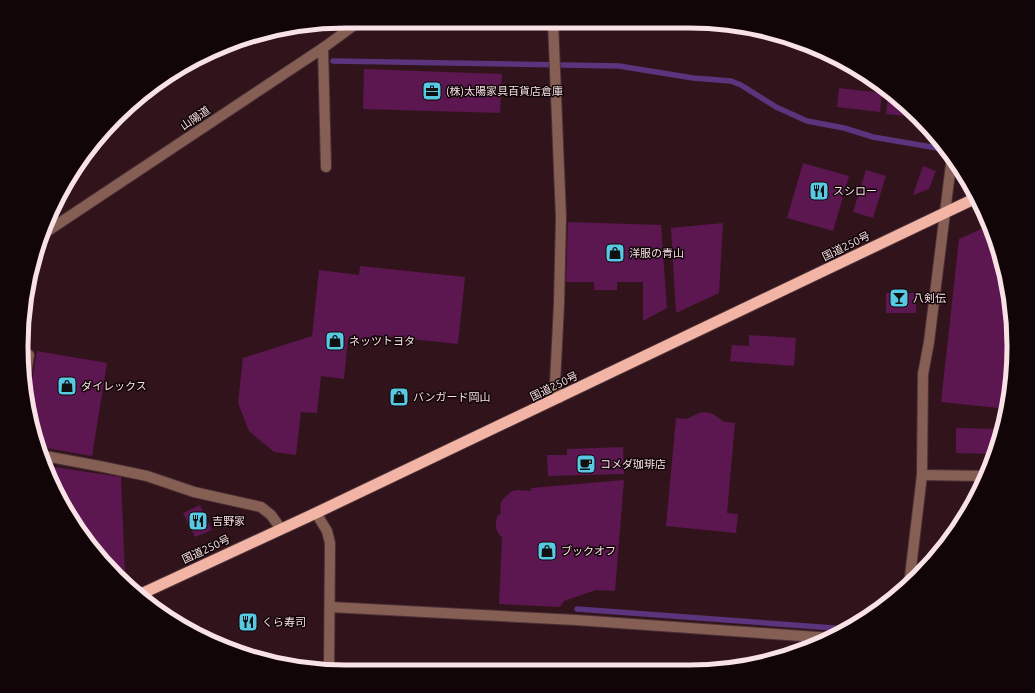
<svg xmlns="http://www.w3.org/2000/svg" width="1035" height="693" font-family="Ubuntu,'Noto Sans JP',sans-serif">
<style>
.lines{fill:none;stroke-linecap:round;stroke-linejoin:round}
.stream{stroke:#5a347d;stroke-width:5.5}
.building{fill:#5c1650}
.minor-casing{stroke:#4d3137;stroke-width:12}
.tertiary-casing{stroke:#4d3137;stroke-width:12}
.trunk-casing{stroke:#4d3137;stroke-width:13}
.minor{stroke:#865f54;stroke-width:10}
.tertiary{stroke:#865f54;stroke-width:10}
.trunk{stroke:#f2b4a4;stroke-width:11}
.labels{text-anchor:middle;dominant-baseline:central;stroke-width:3;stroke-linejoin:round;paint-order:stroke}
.poi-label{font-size:11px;fill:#f8e2e6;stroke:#110507;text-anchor:start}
.street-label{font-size:11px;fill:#f8e2e6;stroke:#110507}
.rim{fill:none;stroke:#f8e2e6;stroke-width:5}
</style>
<rect width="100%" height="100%" fill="#31141b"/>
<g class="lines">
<g class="stream">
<polyline points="333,61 619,66 693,78 731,81 741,85 776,107 807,121 844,128 873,137 943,149"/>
<polyline points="577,609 848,629"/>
</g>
</g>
<g class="building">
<polygon points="364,69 502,74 500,113 363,109"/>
<polygon points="839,88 882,93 880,112 837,107"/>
<polygon points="888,94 918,116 919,117 886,114"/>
<polygon points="803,163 849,176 833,231 787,218"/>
<polygon points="923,166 936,171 929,189 913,195"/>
<polygon points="866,170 886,176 873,218 853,212"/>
<polygon points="568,222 661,225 667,308 643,321 643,282 617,282 617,290 594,290 594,282 566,282"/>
<polygon points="723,223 719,293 676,313 671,228"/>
<polygon points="990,225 1008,283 1014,346 1008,409 941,402 959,239"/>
<polygon points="360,266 465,277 458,344 373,335 372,342 348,339 344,379 321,376 317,413 301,412 296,455 274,452 249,431 238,403 243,358 312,336 319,270 359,275"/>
<rect x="886" y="293" width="30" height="20"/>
<polygon points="749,335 796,338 794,366 730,361 732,345 749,346"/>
<polygon points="37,351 107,363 92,456 41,447 27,410"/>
<polygon points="706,412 713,414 724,422 735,423 727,513 738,514 736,533 666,526 676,418 687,419 699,413"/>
<polygon points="956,428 1002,429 995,454 956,453"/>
<polygon points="623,447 624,474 548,476 547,455 567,455 567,449"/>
<polygon points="48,466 121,477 125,575 118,578 117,577 64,509"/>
<polygon points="624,480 615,591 596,590 564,601 560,607 499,604 502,538 498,533 496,528 496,523 497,517 501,513 500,508 501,502 507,495 512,491 518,490 531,491 531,488"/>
<polygon points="200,505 212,530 195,537 183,513"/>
</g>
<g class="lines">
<defs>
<g id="minor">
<polyline points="553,21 561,218 559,304 555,383 559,398"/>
<polyline points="323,48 326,167"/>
<polyline points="43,234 323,48 360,21"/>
<polyline points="25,379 29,355"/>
<polyline points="45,456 104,467 147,476 194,492 261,507 271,515 281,529"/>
<polyline points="922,475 986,476"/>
<polyline points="909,585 922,475 923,374 929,342 952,156"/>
<polyline points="330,607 576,620 831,638"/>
</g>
<polyline id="tertiary" points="316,513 327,531 330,543 329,670"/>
<polyline id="trunk" points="141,594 316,513 976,198"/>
</defs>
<use href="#minor" class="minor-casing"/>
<use href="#tertiary" class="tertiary-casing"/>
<use href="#trunk" class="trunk-casing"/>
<use href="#minor" class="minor"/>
<use href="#tertiary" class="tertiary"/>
<use href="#trunk" class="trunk"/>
</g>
<defs>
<symbol id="office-square" viewBox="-11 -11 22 22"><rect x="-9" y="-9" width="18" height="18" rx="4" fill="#58c9e3" stroke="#110507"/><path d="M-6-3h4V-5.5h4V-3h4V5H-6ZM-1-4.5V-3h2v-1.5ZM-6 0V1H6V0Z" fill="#111"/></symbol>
<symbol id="restaurant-square" viewBox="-11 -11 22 22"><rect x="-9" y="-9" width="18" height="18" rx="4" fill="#58c9e3" stroke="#110507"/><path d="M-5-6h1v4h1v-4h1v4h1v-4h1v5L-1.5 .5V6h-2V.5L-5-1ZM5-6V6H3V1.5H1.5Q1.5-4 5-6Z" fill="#111"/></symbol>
<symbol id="shop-square" viewBox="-11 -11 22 22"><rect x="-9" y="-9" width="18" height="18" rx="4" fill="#58c9e3" stroke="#110507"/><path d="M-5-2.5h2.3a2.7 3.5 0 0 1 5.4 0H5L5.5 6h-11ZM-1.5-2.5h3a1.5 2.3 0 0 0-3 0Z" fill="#111"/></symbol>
<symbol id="bar-square" viewBox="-11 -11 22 22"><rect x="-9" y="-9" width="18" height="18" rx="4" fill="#58c9e3" stroke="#110507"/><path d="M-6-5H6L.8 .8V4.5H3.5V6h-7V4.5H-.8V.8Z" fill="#111"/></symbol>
<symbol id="cafe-square" viewBox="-11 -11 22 22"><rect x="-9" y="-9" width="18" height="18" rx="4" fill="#58c9e3" stroke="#110507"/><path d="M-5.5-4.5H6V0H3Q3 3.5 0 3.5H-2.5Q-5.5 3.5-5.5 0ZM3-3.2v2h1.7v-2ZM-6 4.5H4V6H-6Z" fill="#111"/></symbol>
</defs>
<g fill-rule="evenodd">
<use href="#office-square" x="421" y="80" width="22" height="22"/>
<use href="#restaurant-square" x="808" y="180" width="22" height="22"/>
<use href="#shop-square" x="604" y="242" width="22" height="22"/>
<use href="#bar-square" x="888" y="287" width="22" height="22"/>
<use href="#shop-square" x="324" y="330" width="22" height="22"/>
<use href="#shop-square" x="56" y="375" width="22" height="22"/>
<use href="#shop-square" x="388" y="386" width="22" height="22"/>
<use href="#cafe-square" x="575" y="453" width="22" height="22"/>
<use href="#restaurant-square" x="187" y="510" width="22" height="22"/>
<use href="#shop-square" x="536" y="540" width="22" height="22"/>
<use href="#restaurant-square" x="237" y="611" width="22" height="22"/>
</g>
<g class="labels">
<g class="poi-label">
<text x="446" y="91">(株)太陽家具百貨店倉庫</text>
<text x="833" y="191">スシロー</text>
<text x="629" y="253">洋服の青山</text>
<text x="913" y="298">八剣伝</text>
<text x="349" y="341">ネッツトヨタ</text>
<text x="81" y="386">ダイレックス</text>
<text x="413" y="397">バンガード岡山</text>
<text x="600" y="464">コメダ珈琲店</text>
<text x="212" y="521">吉野家</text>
<text x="561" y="551">ブックオフ</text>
<text x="262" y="622">くら寿司</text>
</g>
<g class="street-label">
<text transform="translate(195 118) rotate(-34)">山陽道</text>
<text transform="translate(846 246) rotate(-26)">国道250号</text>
<text transform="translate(554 386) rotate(-26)">国道250号</text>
<text transform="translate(206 549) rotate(-25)">国道250号</text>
</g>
</g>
<path d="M0 0H1035V693H0ZM346 28H689A318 318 0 0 1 1007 346V347A318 318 0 0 1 689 665H346A318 318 0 0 1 28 347V346A318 318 0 0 1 346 28Z" fill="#110507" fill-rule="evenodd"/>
<path class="rim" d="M346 28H689A318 318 0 0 1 1007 346V347A318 318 0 0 1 689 665H346A318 318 0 0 1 28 347V346A318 318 0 0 1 346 28Z"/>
</svg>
